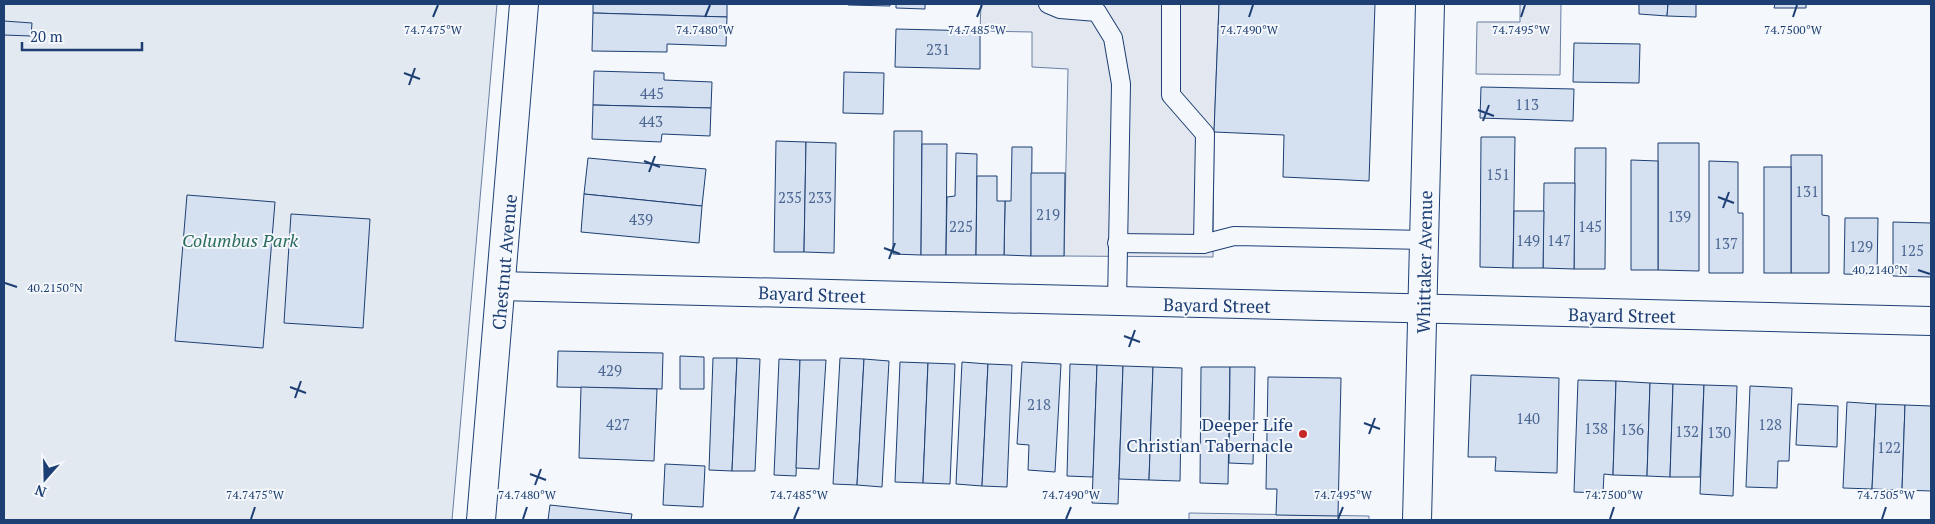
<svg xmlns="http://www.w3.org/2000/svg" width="1935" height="524" font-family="'PT Serif',serif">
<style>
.green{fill:#e3e9f0;stroke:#687fa3}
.parking{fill:#e3e8f0;stroke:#687fa3}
.building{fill:#d5e0f0;stroke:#1d3f73}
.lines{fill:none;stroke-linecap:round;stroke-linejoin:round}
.lane-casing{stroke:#1d3f73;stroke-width:20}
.street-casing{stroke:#1d3f73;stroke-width:30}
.lane{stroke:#f4f7fb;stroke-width:18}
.street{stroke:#f4f7fb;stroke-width:28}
.ticks{fill:none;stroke:#1d3f73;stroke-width:2}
.poi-dot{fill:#c62828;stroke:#f4f7fb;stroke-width:2}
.labels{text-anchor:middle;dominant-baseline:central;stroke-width:4;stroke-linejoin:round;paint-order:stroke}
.number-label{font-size:15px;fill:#4b6792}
.park-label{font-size:18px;font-style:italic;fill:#2c6c60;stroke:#f4f7fb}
.street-label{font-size:18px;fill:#1d3f73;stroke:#f4f7fb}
.poi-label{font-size:18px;fill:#1d3f73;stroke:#f4f7fb;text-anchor:end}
.ticks-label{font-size:12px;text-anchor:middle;fill:#1d3f73;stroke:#f4f7fb;stroke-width:4;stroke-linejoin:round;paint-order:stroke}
</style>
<rect width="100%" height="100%" fill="#f4f7fb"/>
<polygon class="green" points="4,4 497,4 452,520 4,520"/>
<g class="parking">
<polygon points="981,4 1219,4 1214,132 1213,257 1064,256 1068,69 1032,67 1032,32 980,31"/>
<polygon points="1520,4 1561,4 1560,75 1476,74 1477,22 1520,22"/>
<polygon points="1189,513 1369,516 1369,520 1189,520"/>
</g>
<g class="building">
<polygon points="593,4 727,4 727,17 593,13"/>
<polygon points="848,4 890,4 890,6 848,5"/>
<polygon points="896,4 925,4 925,9 896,8"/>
<polygon points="1219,4 1375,4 1369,181 1283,177 1284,135 1214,132"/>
<polygon points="1639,4 1668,4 1667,16 1639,14"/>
<polygon points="1668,4 1696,4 1696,17 1667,16"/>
<polygon points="1775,4 1806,4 1806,8 1774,8"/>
<polygon points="593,13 727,17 726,46 667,44 667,52 592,51"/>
<polygon points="4,21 32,23 31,36 4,35"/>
<polygon points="896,29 980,31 980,69 895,67"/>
<polygon points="1574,43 1640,44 1639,83 1573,82"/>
<polygon points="594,71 664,73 664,80 712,82 711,108 593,105"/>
<polygon points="844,72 884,73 883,114 843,113"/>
<polygon points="1481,87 1574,89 1573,121 1480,118"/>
<polygon points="593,105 711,108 710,136 662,134 661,142 592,139"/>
<polygon points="894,131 922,131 921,255 893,254"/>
<polygon points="1481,137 1515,137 1513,268 1480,267"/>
<polygon points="776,141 806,142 804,252 774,252"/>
<polygon points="806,142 836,143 834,253 804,252"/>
<polygon points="1658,143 1699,143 1699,271 1658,270"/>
<polygon points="922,144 947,144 946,255 921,255"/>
<polygon points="1012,147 1032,147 1031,256 1004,255 1005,201 1011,201"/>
<polygon points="1575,148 1606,148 1605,269 1574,269"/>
<polygon points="956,153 977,154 976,255 946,255 947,197 955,196"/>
<polygon points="1791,155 1822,155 1822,215 1829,216 1829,273 1791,273"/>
<polygon points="588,158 706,169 702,206 584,194"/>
<polygon points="1631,160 1658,161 1658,270 1631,270"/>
<polygon points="1709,161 1738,162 1738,213 1743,213 1743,273 1709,273"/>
<rect x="1764" y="167" width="27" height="106"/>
<polygon points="1031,173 1065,173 1064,256 1031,256"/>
<polygon points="977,176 997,176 997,201 1005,201 1004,255 976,255"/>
<polygon points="1544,183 1575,183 1574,269 1543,268"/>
<polygon points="584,194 702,206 699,243 581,232"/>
<polygon points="187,195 275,202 263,348 175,341"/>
<polygon points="1514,211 1544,211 1543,268 1513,268"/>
<polygon points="291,214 370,219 363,328 284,323"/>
<polygon points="1845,218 1878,218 1877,275 1844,274"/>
<polygon points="1893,222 1931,223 1931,277 1893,276"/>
<polygon points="558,351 663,353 662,389 557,387"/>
<polygon points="680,356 704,357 704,389 680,389"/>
<polygon points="713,358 737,358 732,471 709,470"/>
<polygon points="737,358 760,359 755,471 732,471"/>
<polygon points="840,358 864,359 857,485 833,484"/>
<polygon points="779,359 800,360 796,476 774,475"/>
<polygon points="864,359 889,361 882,487 857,485"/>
<polygon points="800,360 826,360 819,469 796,468"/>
<polygon points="900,362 928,363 923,483 895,482"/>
<polygon points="962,362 988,364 982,486 956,484"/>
<polygon points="1022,362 1061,364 1055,472 1028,470 1029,445 1017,444"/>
<polygon points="928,363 955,364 950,484 923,483"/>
<polygon points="988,364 1012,365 1007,487 982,486"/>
<polygon points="1070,364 1097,365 1093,477 1067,476"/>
<polygon points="1097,365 1123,366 1118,504 1092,503"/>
<polygon points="1123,366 1153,367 1149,480 1119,479"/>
<polygon points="1153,367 1182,368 1180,481 1149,480"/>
<polygon points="1201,367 1230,367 1228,484 1200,483"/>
<polygon points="1230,367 1255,367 1253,464 1229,463"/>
<polygon points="1471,375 1559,378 1557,473 1495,471 1496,457 1468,457"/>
<polygon points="1268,377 1341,378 1338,516 1276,515 1277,489 1266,489"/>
<polygon points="1578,380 1616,381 1613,475 1604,474 1603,493 1574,492"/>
<polygon points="1616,381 1650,383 1647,476 1613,475"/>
<polygon points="1650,383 1673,384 1670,477 1647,476"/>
<polygon points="1673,384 1704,385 1700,477 1670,477"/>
<polygon points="1704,385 1737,386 1733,496 1700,494"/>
<polygon points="1750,386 1792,388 1789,461 1778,461 1777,488 1746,487"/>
<polygon points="581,387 657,389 654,461 579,458"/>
<polygon points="1847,402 1876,404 1872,489 1843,488"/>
<polygon points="1798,404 1838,406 1837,447 1796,445"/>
<polygon points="1876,404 1905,405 1902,490 1872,489"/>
<polygon points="1905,405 1931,406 1931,491 1902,490"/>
<polygon points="665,464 705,466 703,507 663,505"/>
<polygon points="550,505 632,514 631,520 548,520"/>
</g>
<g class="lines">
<defs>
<g id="lane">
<polyline points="1048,4 1060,9 1097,12 1113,38 1121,84 1117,303"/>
<polyline points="1171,4 1171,95 1205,134 1203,244"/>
<polyline points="1117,243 1203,244 1234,236 1425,240"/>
</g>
<g id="street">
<polyline points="502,286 1931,321"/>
<polyline points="481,520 524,4"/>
<polyline points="1417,520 1430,4"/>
</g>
</defs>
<use href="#lane" class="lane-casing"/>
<use href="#street" class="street-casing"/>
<use href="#lane" class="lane"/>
<use href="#street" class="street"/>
</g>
<path class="ticks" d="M433 17 438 5M705 17 710 5M977 17 982 5M1249 17 1253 5M1521 17 1525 5M1793 17 1797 5M404 73 420 79M409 85 415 68M1478 110 1494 116M1483 121 1489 105M644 161 660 167M649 172 655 156M1718 197 1734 203M1723 208 1729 192M884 248 900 254M889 259 895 243M1918 270 1930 274M5 283 17 287M1124 336 1140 342M1129 347 1135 330M290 387 306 393M295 398 301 381M1364 423 1380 429M1369 434 1375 418M530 474 546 480M535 485 541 469M251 519 255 507M523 519 527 507M794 519 799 507M1066 519 1071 507M1338 519 1343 507M1610 519 1614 507M1882 519 1886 507"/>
<circle class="poi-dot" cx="1303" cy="434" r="5"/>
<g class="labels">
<g class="number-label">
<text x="938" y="49">231</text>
<text x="652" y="93">445</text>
<text x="1527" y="104">113</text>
<text x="651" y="121">443</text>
<text x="1498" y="174">151</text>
<text x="1807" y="191">131</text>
<text x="790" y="197">235</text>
<text x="820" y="197">233</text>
<text x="1048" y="214">219</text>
<text x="1679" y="216">139</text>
<text x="641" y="219">439</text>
<text x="961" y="226">225</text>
<text x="1590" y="226">145</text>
<text x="1528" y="240">149</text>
<text x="1559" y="240">147</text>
<text x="1726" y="243">137</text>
<text x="1861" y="246">129</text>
<text x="1912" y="250">125</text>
<text x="610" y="370">429</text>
<text x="1039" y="404">218</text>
<text x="1528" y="418">140</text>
<text x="618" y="424">427</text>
<text x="1770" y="424">128</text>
<text x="1596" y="428">138</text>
<text x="1632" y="429">136</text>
<text x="1687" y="431">132</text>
<text x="1719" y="432">130</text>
<text x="1889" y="447">122</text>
</g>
<g class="park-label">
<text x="240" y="240">Columbus Park</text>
</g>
<g class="street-label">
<text transform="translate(504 262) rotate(-85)">Chestnut Avenue</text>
<text transform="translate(1424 262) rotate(-89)">Whittaker Avenue</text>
<text transform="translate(812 294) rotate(2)">Bayard Street</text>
<text transform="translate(1217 305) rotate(1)">Bayard Street</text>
<text transform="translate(1622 315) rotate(1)">Bayard Street</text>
</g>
<g class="poi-label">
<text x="1293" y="424">Deeper Life<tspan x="1293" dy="21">Christian Tabernacle</tspan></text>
</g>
</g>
<g class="ticks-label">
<text x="433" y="34">74.7475°W</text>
<text x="705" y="34">74.7480°W</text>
<text x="977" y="34">74.7485°W</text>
<text x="1249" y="34">74.7490°W</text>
<text x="1521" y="34">74.7495°W</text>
<text x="1793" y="34">74.7500°W</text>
<text x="1880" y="274">40.2140°N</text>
<text x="55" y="292">40.2150°N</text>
<text x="255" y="499">74.7475°W</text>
<text x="527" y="499">74.7480°W</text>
<text x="799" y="499">74.7485°W</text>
<text x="1071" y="499">74.7490°W</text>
<text x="1343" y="499">74.7495°W</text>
<text x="1614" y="499">74.7500°W</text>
<text x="1886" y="499">74.7505°W</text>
</g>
<rect width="1935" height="524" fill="none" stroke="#1d3f73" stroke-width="10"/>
<g transform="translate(45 479) rotate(200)" stroke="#f4f7fb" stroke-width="4" paint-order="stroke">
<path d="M0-4L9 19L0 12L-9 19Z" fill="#1d3f73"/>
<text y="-8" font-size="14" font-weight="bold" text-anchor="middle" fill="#1d3f73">N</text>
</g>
<path d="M22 42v8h120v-8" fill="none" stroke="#1d3f73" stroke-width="2.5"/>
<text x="30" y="42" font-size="15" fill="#1d3f73" stroke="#f4f7fb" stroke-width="4" paint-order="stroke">20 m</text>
</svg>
